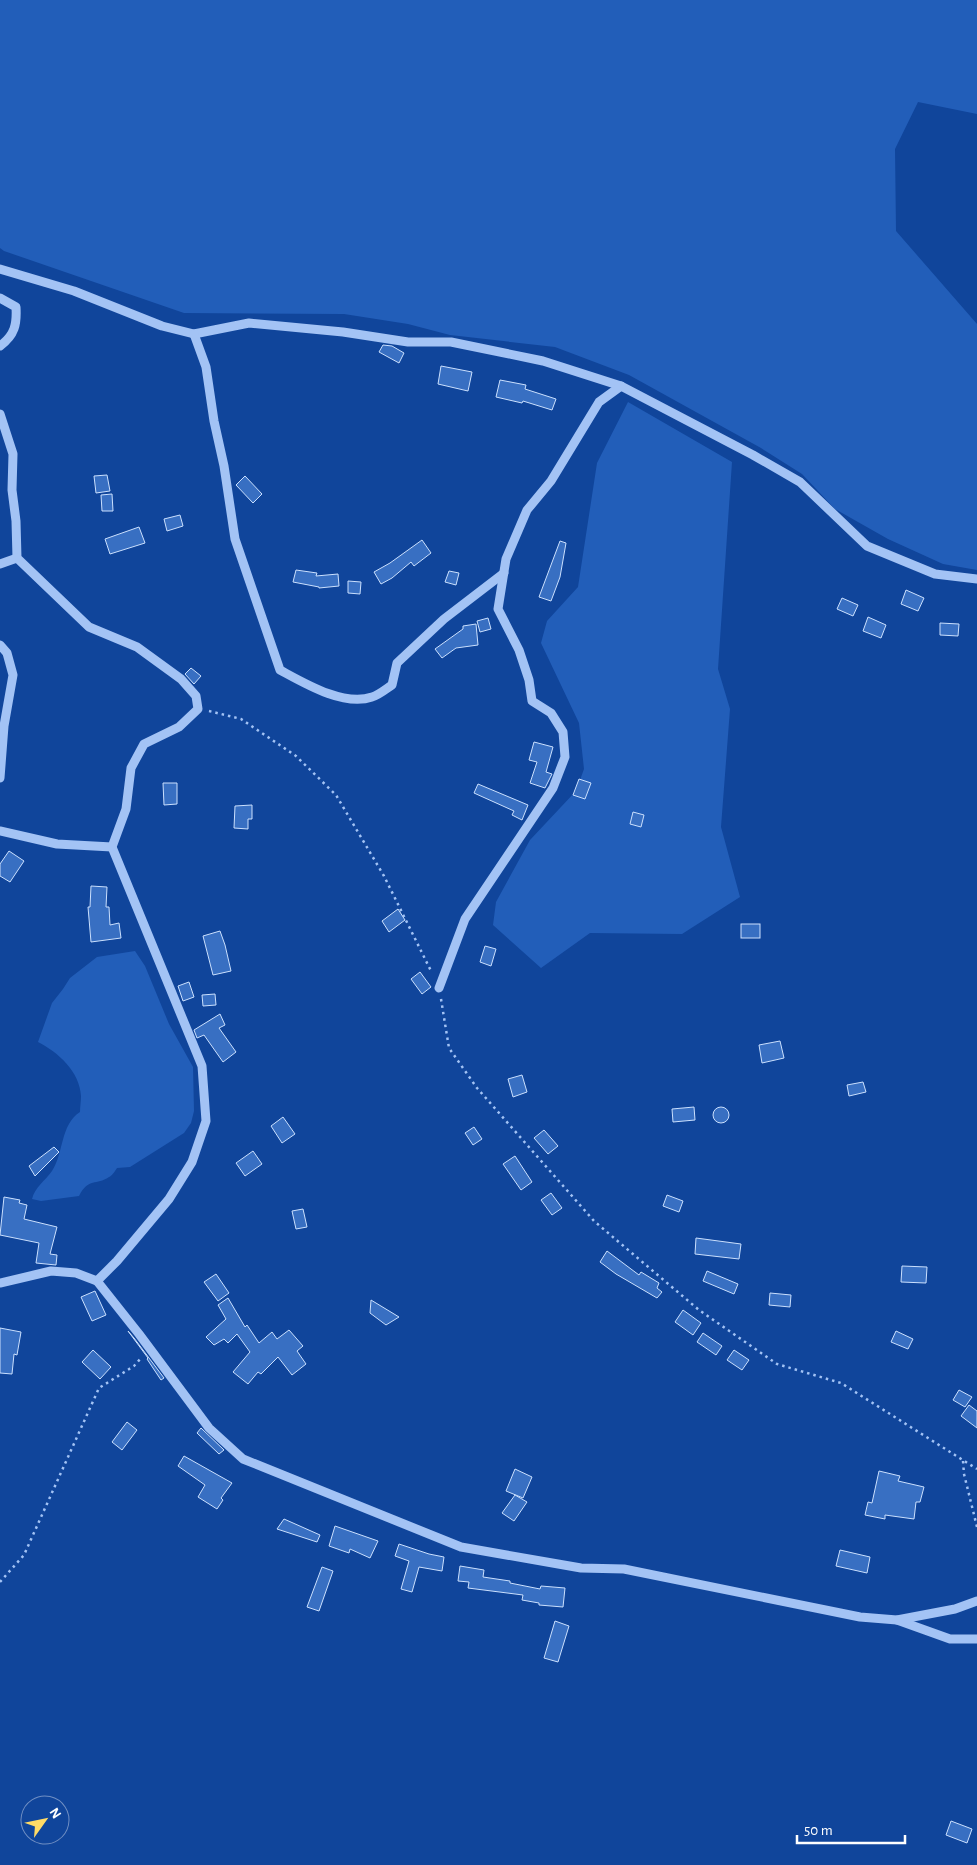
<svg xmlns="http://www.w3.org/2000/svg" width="977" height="1865" font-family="'Alegreya Sans',sans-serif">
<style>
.green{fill:#225eb9}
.building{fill:#386fc2;stroke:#cbe0fe}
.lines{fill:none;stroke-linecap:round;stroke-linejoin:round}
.path{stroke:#a3c3f5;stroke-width:2.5;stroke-dasharray:2.5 4;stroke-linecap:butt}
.minor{stroke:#a3c3f5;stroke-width:9}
</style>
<rect width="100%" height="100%" fill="#10459b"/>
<g class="green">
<polygon points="0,0 977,0 977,114 918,102 895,149 896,231 977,324 977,570 943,564 888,539 835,509 802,474 761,448 629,375 555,347 450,335 408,324 344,314 184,313 4,251 0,248"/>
<polygon points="628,402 732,462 718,669 730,709 721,827 740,897 682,934 590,933 541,968 493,925 496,902 530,840 576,791 584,769 579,723 541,643 547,621 578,587 597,463"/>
<path d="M135 951 145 966 169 1024 193 1067 194 1111 191 1123 184 1133 130 1167 117 1168C115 1171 112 1176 109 1177 96 1186 89 1177 79 1196L41 1201 32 1199C35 1187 45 1181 52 1171 64 1153 60 1125 80 1112 80 1107 81 1101 81 1096 80 1072 58 1052 38 1042L52 1003 63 989 70 978 97 957Z"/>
</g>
<g class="building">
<polygon points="383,345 392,346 404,353 399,363 379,352"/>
<polygon points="441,366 472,372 468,391 438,384"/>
<polygon points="500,380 526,385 525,389 556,399 552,410 523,401 522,403 496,397"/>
<polygon points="107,475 110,491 96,493 94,476"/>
<polygon points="245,476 262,494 253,503 236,485"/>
<polygon points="112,494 113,511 102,511 101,495"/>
<polygon points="180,515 183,526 167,531 164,519"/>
<polygon points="139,527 145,543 110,554 105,539"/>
<polygon points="422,540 431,553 414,566 411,562 392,578 381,584 374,572 390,563"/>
<polygon points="560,541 566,543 560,577 551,601 539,597"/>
<polygon points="296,570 317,573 316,576 338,574 339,586 319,588 319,587 293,582"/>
<polygon points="449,571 459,573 456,585 445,582"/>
<polygon points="348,581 361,582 360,594 348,593"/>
<polygon points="906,590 924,598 918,611 901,604"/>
<polygon points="842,598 858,605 853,616 837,609"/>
<polygon points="868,617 886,625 881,638 863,631"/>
<polygon points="488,618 491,629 480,632 477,621"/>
<polygon points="940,623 959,624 958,636 940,635"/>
<polygon points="476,624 478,645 456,648 442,658 435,649 463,629 463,626"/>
<polygon points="191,668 201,676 194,684 185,674"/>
<polygon points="534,742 553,747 546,772 552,774 545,788 530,783 537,762 529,760"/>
<polygon points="579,779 591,783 585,799 573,795"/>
<polygon points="163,783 177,783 177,804 164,805"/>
<polygon points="478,784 528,805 522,820 512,815 514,811 474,793"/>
<polygon points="252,805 252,819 248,819 248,829 234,828 235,806"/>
<polygon points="633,812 644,815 641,827 630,824"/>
<polygon points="9,851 24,861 10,882 0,876 0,864"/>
<polygon points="91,886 107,887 106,907 109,907 110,925 119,923 121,938 91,942 88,907 90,907"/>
<polygon points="398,909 405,920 389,932 382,921"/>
<rect x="741" y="924" width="19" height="14"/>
<polygon points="220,931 225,945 231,971 213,975 203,936"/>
<polygon points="485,946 496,949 491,966 480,962"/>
<polygon points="420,972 431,987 422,994 411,979"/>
<polygon points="189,982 194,997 183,1001 178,986"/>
<polygon points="215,994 216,1005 203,1006 202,995"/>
<polygon points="220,1014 225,1025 219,1028 236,1052 223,1062 204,1035 197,1038 194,1030"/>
<polygon points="780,1041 784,1058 762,1063 759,1045"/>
<polygon points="522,1075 527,1092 513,1097 508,1079"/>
<polygon points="863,1082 866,1092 849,1096 847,1085"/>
<circle cx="721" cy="1115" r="8"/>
<polygon points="694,1107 695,1120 673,1122 672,1109"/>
<polygon points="283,1117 295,1134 282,1143 271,1126"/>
<polygon points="474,1127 482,1139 473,1145 465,1133"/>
<polygon points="544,1130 558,1146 548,1154 534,1138"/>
<polygon points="54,1147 59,1152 35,1176 29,1166"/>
<polygon points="253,1151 262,1164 245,1176 236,1163"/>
<polygon points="515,1156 532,1182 521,1190 503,1164"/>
<polygon points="551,1193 562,1208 552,1215 541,1200"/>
<polygon points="667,1195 683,1201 679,1212 663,1206"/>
<polygon points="4,1197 20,1200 19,1203 27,1205 24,1219 57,1227 50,1254 57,1255 56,1265 36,1263 39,1243 0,1235"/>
<polygon points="303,1209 307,1227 296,1229 292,1211"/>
<polygon points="696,1238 741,1244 739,1259 695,1254"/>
<polygon points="607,1251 639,1275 641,1272 659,1283 657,1288 662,1292 657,1298 616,1274 600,1262"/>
<polygon points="902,1266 927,1267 926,1283 901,1282"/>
<polygon points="707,1271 738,1284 734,1294 703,1281"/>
<polygon points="216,1274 229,1293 218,1301 204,1282"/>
<polygon points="95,1291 106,1315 92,1321 81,1297"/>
<polygon points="770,1293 791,1295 790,1307 769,1305"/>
<polygon points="228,1298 245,1327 247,1325 259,1343 272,1332 277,1339 289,1330 303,1346 297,1351 306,1364 292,1375 278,1357 261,1374 258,1372 248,1384 233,1372 250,1352 237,1334 228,1343 224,1339 214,1345 206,1337 226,1319 218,1305"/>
<polygon points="371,1300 399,1317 386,1325 370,1313"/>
<polygon points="683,1310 701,1323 693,1335 675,1322"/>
<polygon points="0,1328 21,1332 17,1355 14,1354 12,1374 0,1373"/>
<polygon points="128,1331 134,1338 164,1378 161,1380 147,1359 148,1358"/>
<polygon points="896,1331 913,1339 908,1349 891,1342"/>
<polygon points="703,1333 722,1346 716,1355 697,1342"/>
<polygon points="93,1350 111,1367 100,1379 82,1362"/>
<polygon points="734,1350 749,1360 742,1370 727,1360"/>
<polygon points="959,1390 972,1397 965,1407 953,1400"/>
<polygon points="969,1405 977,1411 977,1428 961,1416"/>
<polygon points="127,1422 137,1430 122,1450 112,1442"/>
<polygon points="201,1428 224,1450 219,1454 197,1433"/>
<polygon points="184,1456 232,1483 221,1498 223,1500 217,1509 198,1497 205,1485 178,1466"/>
<polygon points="515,1469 532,1477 523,1498 506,1491"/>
<polygon points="879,1471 900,1476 898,1481 924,1487 920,1502 916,1502 914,1519 885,1515 885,1519 865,1515 868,1502 872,1503"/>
<polygon points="515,1495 527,1502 514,1521 502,1513"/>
<polygon points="284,1519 320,1535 317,1542 277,1529"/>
<polygon points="335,1526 378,1541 370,1558 350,1549 349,1553 329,1546"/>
<polygon points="399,1544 429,1554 444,1557 442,1571 419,1567 412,1592 401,1589 409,1561 395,1556"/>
<polygon points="840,1550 870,1557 867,1573 836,1566"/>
<polygon points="460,1566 484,1570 483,1577 510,1581 510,1583 540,1589 541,1586 565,1588 563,1607 539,1605 539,1603 522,1600 523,1595 468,1588 469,1582 458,1581"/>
<polygon points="322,1567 333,1571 319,1611 307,1607"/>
<polygon points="555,1621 569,1626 558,1662 544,1658"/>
<polygon points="951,1821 972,1829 967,1843 946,1835"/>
</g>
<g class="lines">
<g class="path">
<polyline points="209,711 241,719 296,756 336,795 384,876 432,973"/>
<polyline points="441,999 449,1048 477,1088 594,1221 699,1310 777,1364 841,1383 977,1469"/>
<polyline points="963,1461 964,1474 977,1527"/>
<polyline points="0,1582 24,1555 99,1388 134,1366 142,1357"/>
</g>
<g class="minor">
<polyline points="0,269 74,291 162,326 194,334 249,323 343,332 408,342 451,342 543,361 621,386 753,455 800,482 867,546 935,574 977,579"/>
<path d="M0 298 16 307C17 324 15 335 0 346"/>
<path d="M194 334 206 367 214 421 224 466 235 539 280 670C304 683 344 707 372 697 379 695 386 689 392 685L397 663 444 619 504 573"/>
<polyline points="0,414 13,454 12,490 16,521 17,558 89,627 137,647 181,679 196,696 198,709 179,727 144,744 131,768 126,809 112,847 202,1066 206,1121 192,1162 169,1199 117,1261 97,1281"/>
<polyline points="0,564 17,558"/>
<polyline points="0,645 7,653 13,675 4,726 0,778"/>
<polyline points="0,831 57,844 112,847"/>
<polyline points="439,988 465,919 553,788 565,757 563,732 551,713 532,701 529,680 519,650 498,609 506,559 527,510 551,481 599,402 621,386"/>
<polyline points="0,1283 51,1271 76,1273 97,1281 139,1334 209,1428 243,1459 461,1547 581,1568 624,1569 860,1617 897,1620 955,1609 977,1601"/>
<polyline points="897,1620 950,1639 977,1639"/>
</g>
</g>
<g transform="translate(45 1820) rotate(57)"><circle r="24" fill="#10459b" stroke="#708fc3"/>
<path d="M0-4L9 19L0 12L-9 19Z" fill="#ffdb66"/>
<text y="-8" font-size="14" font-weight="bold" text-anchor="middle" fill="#ffffff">N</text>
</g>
<path d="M797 1835v8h108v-8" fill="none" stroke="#ffffff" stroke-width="2.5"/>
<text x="804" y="1835" font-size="15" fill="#ffffff" stroke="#10459b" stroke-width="4" paint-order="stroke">50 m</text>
</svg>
